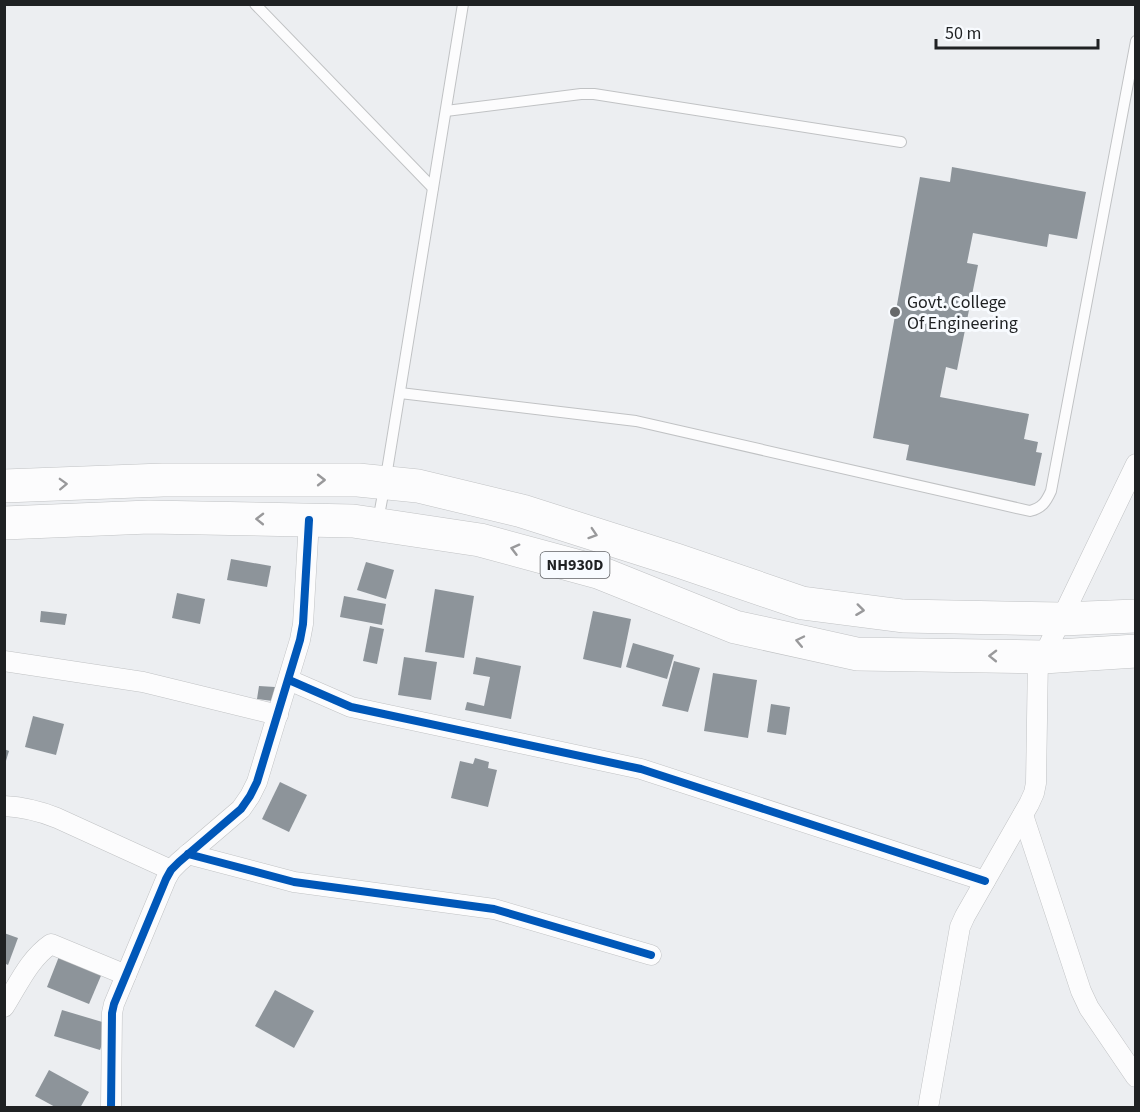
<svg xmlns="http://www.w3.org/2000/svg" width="1140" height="1112" font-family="'Source Sans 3',sans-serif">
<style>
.building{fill:#8d949a}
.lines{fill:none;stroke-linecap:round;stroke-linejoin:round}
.lane-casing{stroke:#c0c2c4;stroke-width:12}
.street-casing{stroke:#c0c2c4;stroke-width:21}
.highway-casing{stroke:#c0c2c4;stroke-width:34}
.lane{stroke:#fcfcfd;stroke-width:10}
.street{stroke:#fcfcfd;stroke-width:20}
.highway{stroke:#fcfcfd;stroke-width:33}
.cycleway-casing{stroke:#f8fbff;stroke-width:11}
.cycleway{stroke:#0057b8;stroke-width:8}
.oneway{stroke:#99999b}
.poi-dot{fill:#67696b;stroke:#f8fbff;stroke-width:2}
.labels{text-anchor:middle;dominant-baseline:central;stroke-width:6;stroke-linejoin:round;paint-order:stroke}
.shield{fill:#f8fbff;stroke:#606265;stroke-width:1.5}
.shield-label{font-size:16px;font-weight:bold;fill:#1f2123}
.poi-label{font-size:18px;fill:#1f2123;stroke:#f8fbff;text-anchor:start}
</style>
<rect width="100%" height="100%" fill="#eceef1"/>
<g class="building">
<polygon points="952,167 1086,192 1077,239 1049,234 1047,247 973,233 967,263 978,265 957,370 946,367 940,397 1029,414 1024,439 1038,442 1036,452 1042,453 1035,486 906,460 909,445 873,438 920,177 950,182"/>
<polygon points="231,559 271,566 267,587 227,580"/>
<polygon points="366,562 394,570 386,599 357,590"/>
<polygon points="435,589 474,596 464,658 425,652"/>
<polygon points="177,593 205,599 200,624 172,618"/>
<polygon points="344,596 386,604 382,625 340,617"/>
<polygon points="41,611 67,614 65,625 40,622"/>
<polygon points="593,611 631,619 621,668 583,659"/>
<polygon points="370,626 384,629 377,664 363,661"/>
<polygon points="633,643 674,655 667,679 626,667"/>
<polygon points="404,657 437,662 431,700 398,695"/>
<polygon points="476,657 521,666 511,719 465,710 467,702 484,706 490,677 473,674"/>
<polygon points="674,661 700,668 688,712 662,706"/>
<polygon points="713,673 757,680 748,738 704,731"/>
<polygon points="259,686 275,687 273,701 257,699"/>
<polygon points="771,704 790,707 786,735 767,732"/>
<polygon points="33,716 64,724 56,755 25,747"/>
<polygon points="4,749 9,751 5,764 4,764"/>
<polygon points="475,758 489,762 488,768 497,770 488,807 451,798 460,761 473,764"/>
<polygon points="280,782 307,795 289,832 262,819"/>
<polygon points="4,933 18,938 8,965 4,963"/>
<polygon points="60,954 103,971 89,1004 47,987"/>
<polygon points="275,990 314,1011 294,1048 255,1026"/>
<polygon points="62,1010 109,1024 100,1050 54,1036"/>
<polygon points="49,1070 89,1092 80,1108 57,1108 35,1096"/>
</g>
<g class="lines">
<defs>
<g id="lane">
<polyline points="255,4 433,188"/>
<polyline points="446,111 581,94 594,94 901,142"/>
<path d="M400 393 636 421 1030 511C1042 508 1046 502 1051 491L1136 41"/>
<polyline points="378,521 385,483 463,4"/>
</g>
<g id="street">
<polyline points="1043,657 1136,464"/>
<polyline points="4,661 143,682 278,715"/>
<polyline points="289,680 351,707 641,769 985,881"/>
<path d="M4 806C23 807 40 811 57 818L171 870"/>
<polyline points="1023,815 1081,991 1089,1008 1136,1077"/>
<polyline points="188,854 294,882 494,909 651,955"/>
<path d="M4 1007C18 985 29 959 51 944L126 975"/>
<polyline points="111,1108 112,1013 114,1004 166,879 171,870 179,862 241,809 250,796 257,782 300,640 303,624 309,520"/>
<polyline points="928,1108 960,927 965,916 1029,804 1034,793 1036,783 1038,657"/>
</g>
<g id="highway">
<polyline points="4,486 163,480 358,480 418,486 522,511 676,560 802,603 903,616 1061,619 1136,616"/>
<polyline points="4,523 149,517 353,521 480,540 598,572 735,627 857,654 1043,657 1136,651"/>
</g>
</defs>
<use href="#lane" class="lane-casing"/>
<use href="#street" class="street-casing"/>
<use href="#highway" class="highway-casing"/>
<use href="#lane" class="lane"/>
<use href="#street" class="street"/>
<use href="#highway" class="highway"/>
<defs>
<g id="cycleway">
<polyline points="289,680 351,707 641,769 985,881"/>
<polyline points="188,854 294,882 494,909 651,955"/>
<polyline points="111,1108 112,1013 114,1004 166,879 171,870 179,862 241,809 250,796 257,782 300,640 303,624 309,520"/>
</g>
</defs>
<use href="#cycleway" class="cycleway-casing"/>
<use href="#cycleway" class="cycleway"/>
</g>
<defs><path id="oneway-chevron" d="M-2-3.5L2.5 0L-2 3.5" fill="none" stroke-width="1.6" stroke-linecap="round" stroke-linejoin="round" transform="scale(1.5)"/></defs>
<g class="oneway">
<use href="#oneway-chevron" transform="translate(321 480)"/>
<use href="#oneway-chevron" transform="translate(63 484) rotate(-2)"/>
<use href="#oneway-chevron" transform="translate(260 519) rotate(-179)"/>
<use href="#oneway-chevron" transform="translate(593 534) rotate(18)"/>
<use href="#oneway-chevron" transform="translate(515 549) rotate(-165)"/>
<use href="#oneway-chevron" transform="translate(860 610) rotate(7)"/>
<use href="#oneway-chevron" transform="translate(800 641) rotate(-168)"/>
<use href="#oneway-chevron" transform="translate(993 656) rotate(-179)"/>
</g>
<circle class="poi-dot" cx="895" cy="312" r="6"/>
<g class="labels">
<rect class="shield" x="540.5" y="552" width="69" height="26" rx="4.5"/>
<g class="shield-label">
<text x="575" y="565">NH930D</text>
</g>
<g class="poi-label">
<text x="907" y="302">Govt. College<tspan x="907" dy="21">Of Engineering</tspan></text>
</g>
</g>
<rect width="1140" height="1112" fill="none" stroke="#1f2123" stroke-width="12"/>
<path d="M936 39v9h162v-9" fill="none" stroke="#1f2123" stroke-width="3"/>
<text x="945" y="39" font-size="18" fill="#1f2123" stroke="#f8fbff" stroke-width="4.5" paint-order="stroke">50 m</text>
</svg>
